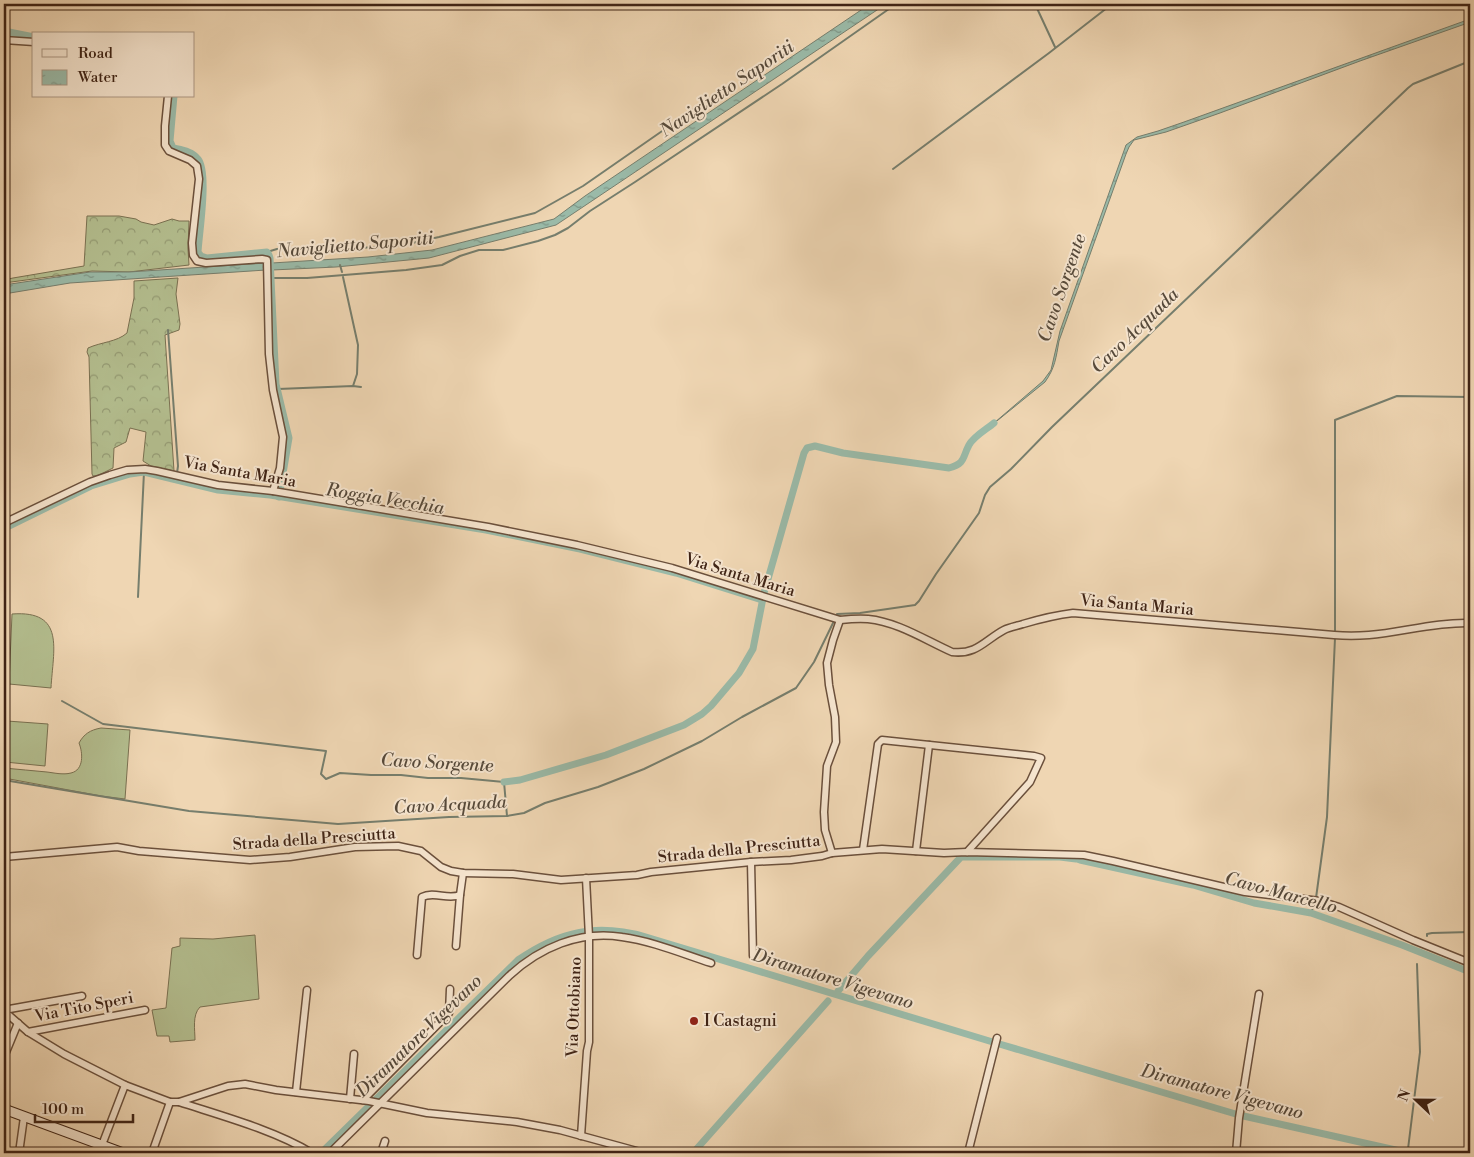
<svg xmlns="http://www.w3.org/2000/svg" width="1474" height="1157" font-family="'Libre Bodoni',serif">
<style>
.grass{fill:#b4bf90;stroke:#7a7152}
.forest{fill:url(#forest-crowns);stroke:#7a7152}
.water{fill:url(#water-ripples);stroke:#767e6d}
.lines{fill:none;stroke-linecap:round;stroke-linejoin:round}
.stream{stroke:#767e6d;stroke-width:2}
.canal{stroke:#9abaa8;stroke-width:7}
.street-casing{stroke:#6b503c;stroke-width:9}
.secondary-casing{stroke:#3f2315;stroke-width:11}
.street{stroke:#f5e4ce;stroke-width:6}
.secondary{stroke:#f5e4ce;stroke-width:9}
.poi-dot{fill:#8f2418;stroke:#f5e4ce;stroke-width:2}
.labels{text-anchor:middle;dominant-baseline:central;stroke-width:4;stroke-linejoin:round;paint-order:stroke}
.street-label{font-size:16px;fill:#3f2315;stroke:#f5e4ce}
.poi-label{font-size:16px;fill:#3f2315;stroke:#f5e4ce;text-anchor:start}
.water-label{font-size:18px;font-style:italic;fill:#56493a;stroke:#f5e4ce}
</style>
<defs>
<pattern id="forest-crowns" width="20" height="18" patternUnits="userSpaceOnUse" patternTransform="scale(1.25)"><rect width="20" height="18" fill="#b4bf90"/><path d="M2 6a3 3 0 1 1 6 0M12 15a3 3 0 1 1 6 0" fill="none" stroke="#949b74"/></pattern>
<pattern id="water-ripples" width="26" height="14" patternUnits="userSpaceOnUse" patternTransform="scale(1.25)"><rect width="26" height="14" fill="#9abaa8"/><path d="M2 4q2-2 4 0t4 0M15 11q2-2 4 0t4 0" fill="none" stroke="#7f9788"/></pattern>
</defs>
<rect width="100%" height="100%" fill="#efd6b3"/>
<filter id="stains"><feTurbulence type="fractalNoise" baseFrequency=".004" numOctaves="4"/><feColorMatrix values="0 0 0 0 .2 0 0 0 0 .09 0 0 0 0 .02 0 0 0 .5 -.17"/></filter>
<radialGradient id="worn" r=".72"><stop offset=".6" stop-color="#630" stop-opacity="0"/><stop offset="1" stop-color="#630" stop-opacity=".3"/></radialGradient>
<g class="grass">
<path d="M12 614C66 610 53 650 51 688L9 684Z"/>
<polygon points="7,721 48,724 45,766 5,762"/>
<path d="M101 728 130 730 125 799 101 796 4 778V768C18 769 33 771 47 772 55 773 63 775 71 773 84 770 83 753 79 743 84 734 90 730 101 728Z"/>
<path d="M255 935 259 999 200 1007C192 1015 195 1030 195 1040L170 1042 169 1036H157L152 1010 166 1008 172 948 180 946V938L213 939Z"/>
</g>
<g class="forest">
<polygon points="87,216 119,216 136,219 141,222 154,225 172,219 179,221 189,221 188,249 189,265 129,272 92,271 4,283 4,280 13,278 84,266"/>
<path d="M178 278 176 294 180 324 179 330 165 335 174 471 151 466 143 461 146 432 130 428 126 442 114 448 113 468 97 476H93L92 474 89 357 87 352 88 348C101 342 117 342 127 333L134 298V281Z"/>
</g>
<g class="water">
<polygon points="870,4 886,4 556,225 429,258 336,267 272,270 272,263 368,257 432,250 554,219 585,196"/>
<path d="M1470 19V22L1465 24 1360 61 1220 113 1166 132 1134 140 1129 147 1126 154 1059 341C1056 358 1055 368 1045 382L987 429 1043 381 1051 370 1060 331 1126 145 1137 137 1158 131 1184 122Z"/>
<polygon points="266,263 266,270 70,283 4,294 4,285 90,272 129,272"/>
</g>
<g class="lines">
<g class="stream">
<polyline points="1035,4 1055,47"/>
<polyline points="893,169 1049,53 1112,4"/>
<polyline points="267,252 277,249 297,248 336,249 399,246 439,237 535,213 583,186 714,95"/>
<polyline points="340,265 342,272"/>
<polyline points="343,277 358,345 357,374 353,386"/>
<polyline points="272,278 307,278 406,270 442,265 460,256 479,250 503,250 538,241 555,235 568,228 590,211 635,182 782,84 896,4"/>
<polyline points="168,330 178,466 176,480"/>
<polyline points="278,389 353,386 361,387"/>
<polyline points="138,597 144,472"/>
<polyline points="836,616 837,614 860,613 915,605 919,601 936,574 979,513 985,495 990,487 1011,469 1052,427 1408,88 1413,84 1470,61"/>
<polyline points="1335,632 1335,420 1397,396 1470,397"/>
<polyline points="62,701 103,724 326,751 321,774 326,779 340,773 371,775 401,775 428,778 461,778 504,782 507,816"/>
<polyline points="4,780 189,811 338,824 449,817 507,816 524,813 545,803 598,787 644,769 702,741 742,717 796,688 814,662 834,621"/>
<polyline points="1316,898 1327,817 1335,638"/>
<polyline points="1311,913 1314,905"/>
<polyline points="1427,936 1427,934 1432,933 1470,932"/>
<polyline points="1408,1149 1420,1052 1417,964"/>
<polyline points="1403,1153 1404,1152"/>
</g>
<g class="canal">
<polyline points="4,31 34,37"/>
<path d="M174 96 170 141 173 148C182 150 192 151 198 159 209 173 199 233 198 252L201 256 207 258 267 252 269 255"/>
<polyline points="270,258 276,384 289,438 279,497"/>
<polyline points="7,527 91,486 130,474 144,472 218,490 270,495 406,517 486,530 580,549 676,573 762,600"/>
<path d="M764 593 804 453 807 448 815 446 843 453 949 468C966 463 962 458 969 445 974 436 987 429 994 423"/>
<polyline points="504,782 520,780 606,755 684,725 702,714 711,706 739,673 753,649 763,598"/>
<polyline points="1080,860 1193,885 1254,903 1311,913 1402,945 1470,972"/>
<polyline points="838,991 868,956 961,857 1060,857 1076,859"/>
<path d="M321 1153 518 960C560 931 597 923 646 937L996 1043 1239 1115 1409 1153"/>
<polyline points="693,1153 828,1001"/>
</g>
<defs>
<g id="street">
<polyline points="4,40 34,42"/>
<polyline points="168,96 165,126 165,145 169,151 190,160 197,166 199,179 192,243 193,255 197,261 206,263 262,259 267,260 269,354 273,390 283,437 280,468 273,491"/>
<path d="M4 523 90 482 110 475 127 470 145 469 157 471 218 485 273 491 488 527 577 545 672 568 840 620C849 619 859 618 868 619 898 622 925 640 952 652 977 655 985 640 1004 630 1010 627 1017 626 1023 624 1040 619 1056 615 1073 613L1334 635C1345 636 1357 636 1369 635 1403 632 1436 622 1470 623"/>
<polyline points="863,850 878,744 882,740 1034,756 1041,758 1030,782 967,852"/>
<polyline points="916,851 929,745"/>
<polyline points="832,853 825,830 824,812 827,766 836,742 835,717 829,685 827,663 833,640 840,620"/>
<polyline points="4,857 117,847 139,851 250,860 290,857 355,847 398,846 421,851 441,867 451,871 463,873 513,874 561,880 637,875 651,872 751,862 791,860 822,856 832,853 882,849 944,853 967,852 1084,855 1113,861 1245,892 1320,901 1339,907 1413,940 1470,963"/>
<polyline points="751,862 753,956"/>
<polyline points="456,946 460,895"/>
<path d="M417 955 422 897C434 891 448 900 460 895L463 873"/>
<polyline points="4,1010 82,996"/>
<polyline points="4,1011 28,1032 64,1054 125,1085 170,1102 179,1102 228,1086 245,1084 276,1090 369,1101 427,1113 517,1122 560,1130 644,1153"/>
<polyline points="28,1032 145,1010"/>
<polyline points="4,1057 18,1023"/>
<polyline points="296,1092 307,990"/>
<polyline points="350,1099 354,1054"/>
<polyline points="363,1100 449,1013 450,989"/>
<path d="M179 1102C222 1116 274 1130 312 1153"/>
<polyline points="581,1136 587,1051 589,1042 589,937 586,878"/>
<polyline points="102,1145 125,1085"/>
<polyline points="19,1153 24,1117"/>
<polyline points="152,1153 170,1102"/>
<path d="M330 1153 509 976C539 948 580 930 622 937 652 941 683 954 711 963"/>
<polyline points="381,1153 385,1141"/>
<polyline points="968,1153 997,1038"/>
<polyline points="1236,1153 1239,1118 1259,994"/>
</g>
<polyline id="secondary" points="4,1109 123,1153"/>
</defs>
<use href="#street" class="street-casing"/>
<use href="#secondary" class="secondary-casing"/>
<use href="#street" class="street"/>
<use href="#secondary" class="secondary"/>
</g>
<circle class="poi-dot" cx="694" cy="1021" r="5"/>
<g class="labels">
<g class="street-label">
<text transform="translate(240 472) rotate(10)">Via Santa Maria</text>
<text transform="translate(740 575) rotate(17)">Via Santa Maria</text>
<text transform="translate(1137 605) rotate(5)">Via Santa Maria</text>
<text transform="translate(314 839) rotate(-4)">Strada della Presciutta</text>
<text transform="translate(739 849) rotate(-6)">Strada della Presciutta</text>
<text transform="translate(84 1007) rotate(-11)">Via Tito Speri</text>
<text transform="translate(574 1007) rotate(-88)">Via Ottobiano</text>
</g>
<g class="poi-label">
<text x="704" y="1021">I Castagni</text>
</g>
<g class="water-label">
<text transform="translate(727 89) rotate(-34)">Naviglietto Saporiti</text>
<text transform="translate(355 245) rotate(-5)">Naviglietto Saporiti</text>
<text transform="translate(1062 288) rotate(-71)">Cavo Sorgente</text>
<text transform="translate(1135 331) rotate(-44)">Cavo Acquada</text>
<text transform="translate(385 499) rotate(9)">Roggia Vecchia</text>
<text transform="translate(437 763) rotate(3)">Cavo Sorgente</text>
<text transform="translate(450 805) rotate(-3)">Cavo Acquada</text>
<text transform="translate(1281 893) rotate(15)">Cavo Marcello</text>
<text transform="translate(833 979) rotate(17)">Diramatore Vigevano</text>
<text transform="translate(419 1036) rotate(-44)">Diramatore Vigevano</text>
<text transform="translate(1222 1092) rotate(15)">Diramatore Vigevano</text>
</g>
</g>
<rect width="1474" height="1157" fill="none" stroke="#efd6b3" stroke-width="20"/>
<rect x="5" y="5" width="1464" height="1147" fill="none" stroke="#3f2315" stroke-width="2.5"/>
<rect x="10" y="10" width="1454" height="1137" fill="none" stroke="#3f2315"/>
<rect x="32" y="32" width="162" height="65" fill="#f5e4ce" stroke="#ac9784"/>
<rect x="42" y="49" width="25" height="8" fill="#f5e4ce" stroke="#ac9784"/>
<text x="78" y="58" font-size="15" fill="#3f2315">Road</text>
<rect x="42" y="70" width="25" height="15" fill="url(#water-ripples)" stroke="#ac9784"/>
<text x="78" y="82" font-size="15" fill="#3f2315">Water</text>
<g transform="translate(1416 1100) rotate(292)" stroke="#f5e4ce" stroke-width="4" paint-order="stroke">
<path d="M0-4L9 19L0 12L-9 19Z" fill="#3f2315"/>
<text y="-8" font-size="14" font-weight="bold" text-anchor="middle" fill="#3f2315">N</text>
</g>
<path d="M35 1114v8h98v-8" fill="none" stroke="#3f2315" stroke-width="2.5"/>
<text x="42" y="1114" font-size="15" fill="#3f2315" stroke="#f5e4ce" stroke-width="4" paint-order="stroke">100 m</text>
<rect width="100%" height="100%" filter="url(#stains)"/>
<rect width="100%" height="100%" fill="url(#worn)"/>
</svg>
